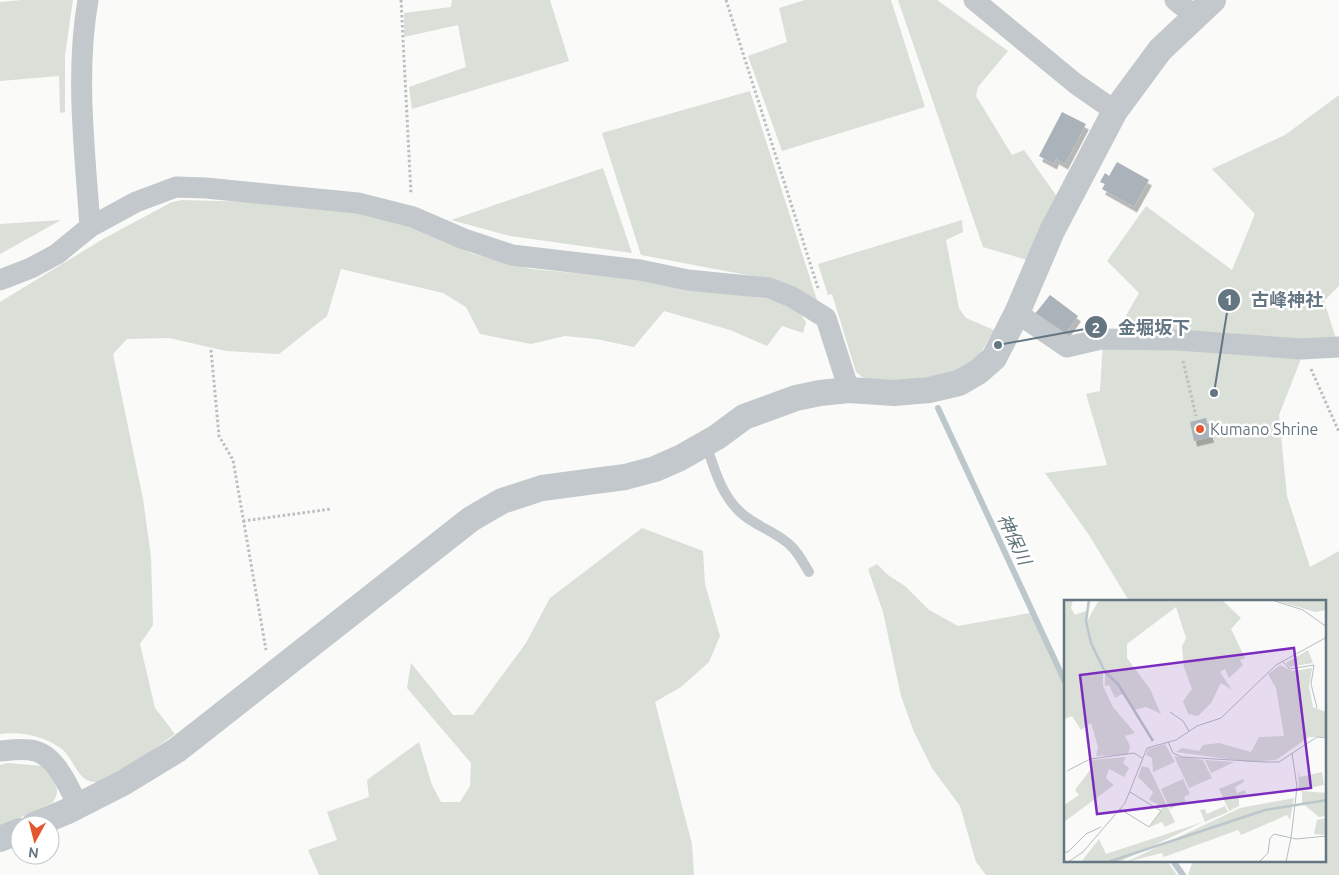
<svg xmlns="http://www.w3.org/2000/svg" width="1339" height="875" font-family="Ubuntu,'Noto Sans JP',sans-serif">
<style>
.green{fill:#dadfd7}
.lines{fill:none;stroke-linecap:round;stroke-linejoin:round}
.stream{stroke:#bbc7cb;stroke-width:6}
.building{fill:#aab3b9;filter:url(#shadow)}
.path{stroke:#bbbfc2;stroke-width:3;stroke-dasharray:2.5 2.5;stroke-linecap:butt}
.service{stroke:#c3c8cc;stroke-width:10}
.minor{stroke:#c3c8cc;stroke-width:21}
.tertiary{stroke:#c3c8cc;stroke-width:26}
.poi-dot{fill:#e4572e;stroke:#fff;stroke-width:2}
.labels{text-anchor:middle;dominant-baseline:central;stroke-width:5;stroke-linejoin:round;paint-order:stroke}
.poi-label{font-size:16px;fill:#657683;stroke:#fff;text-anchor:start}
.water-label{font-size:18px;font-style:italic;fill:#60757c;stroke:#fff}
.inset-river{fill:none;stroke:#bbc7cb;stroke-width:2.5}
.inset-road{fill:none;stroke:#b5bdc2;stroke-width:1}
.view{fill:#7b2cbf;fill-opacity:0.15;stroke:#7b2cbf;stroke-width:2.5}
.inset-edge{fill:none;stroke:#657683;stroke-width:2.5}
.leader{fill:none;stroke:#657683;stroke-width:2}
.callout-dot{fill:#657683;stroke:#fff;stroke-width:2}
.mark-label{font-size:15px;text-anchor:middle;font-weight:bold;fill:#fff}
.callout-label{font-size:18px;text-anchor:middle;font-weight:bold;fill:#657683;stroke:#fff;stroke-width:5;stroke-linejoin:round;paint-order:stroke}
</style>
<defs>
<filter id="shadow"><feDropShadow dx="3" dy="5.5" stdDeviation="0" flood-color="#0004"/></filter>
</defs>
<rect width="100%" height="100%" fill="#fafaf8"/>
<g class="green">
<polygon points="22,0 73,0 65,55 65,112 60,113 59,76 0,81 0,2"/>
<polygon points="452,0 550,0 569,61 412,109 409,87 466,67 458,25 404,37 404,13 451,7"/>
<polygon points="805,0 891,0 925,107 782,151 748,56 787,42 779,8"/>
<polygon points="898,0 937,0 1008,51 978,87 976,96 1012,155 1024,150 1058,198 1027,260 983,247"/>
<polygon points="750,91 817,300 768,279 641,255 602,133"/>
<polygon points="1339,95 1339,286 1324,301 1337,342 1116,333 1139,293 1107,261 1146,206 1232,270 1255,214 1212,169 1285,135"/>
<polygon points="603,168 632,253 510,236 451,220"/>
<path d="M182 200 258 202 352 208 407 223 473 254 532 269 644 280 768 299 797 309 806 322 803 333 782 326 767 346 730 330 664 311 634 347 596 339 565 336 531 344 480 334 466 307 443 293 341 269 327 316 279 354 226 351 169 338 127 339 113 354 143 499 151 557 153 625 140 644 155 708 175 734C161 744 111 781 96 782 78 783 74 759 62 749 45 736 21 731 0 734V302L103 239 172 202Z"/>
<polygon points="61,220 0,254 0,224"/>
<polygon points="962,220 963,232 946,240 959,308 966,318 994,330 976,361 950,374 896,381 868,381 856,372 832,294 828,295 818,264"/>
<polygon points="1103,343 1301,359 1279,415 1287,496 1310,567 1339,551 1339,875 1188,875 1193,861 1325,861 1325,601 1129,601 1089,535 1045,473 1107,465 1086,394 1100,391"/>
<polygon points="642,528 703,551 705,584 720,636 709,662 681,687 655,702 692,844 694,875 319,875 308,850 337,840 327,812 369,797 367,780 419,742 432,785 441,802 460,802 470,786 471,763 407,688 411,663 453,715 473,715 526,643 550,598"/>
<polygon points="877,564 888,575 905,586 929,610 958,626 1030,613 1065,689 1065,861 1167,861 1177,875 986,875 976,862 960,806 932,768 914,732 901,696 883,612 868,569"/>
<path d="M8 763 43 766C52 779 64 789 52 803L0 827V765Z"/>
</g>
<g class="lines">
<g class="stream">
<polyline points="938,408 1065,682"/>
<polyline points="1173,861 1183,875"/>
</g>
</g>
<g class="building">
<polygon points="1062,112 1086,124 1065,164 1056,159 1054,164 1039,156"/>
<polygon points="1117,162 1149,180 1134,207 1102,189 1105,184 1100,182 1105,173 1109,176"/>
<polygon points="1050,295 1078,316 1063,337 1034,315"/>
<polygon points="1206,418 1211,437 1194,441 1190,422"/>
</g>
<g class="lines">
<g class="path">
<polyline points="401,0 411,194"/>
<polyline points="726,0 818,288"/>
<polyline points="211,350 219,436 233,460 266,650"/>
<polyline points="1183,361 1196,416"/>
<polyline points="1311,369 1339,432"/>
<polyline points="243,521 331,509"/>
</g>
<path class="service" d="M706 444C714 468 721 494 740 512 756 527 778 532 792 547 799 554 804 564 809 572"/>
<g class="minor">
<path d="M88 0C75 75 85 151 90 227"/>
<polyline points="974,0 1076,84 1115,111"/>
<polyline points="1175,0 1195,16"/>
<polyline points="0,280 31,268 57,254 90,227 136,202 176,187 206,188 358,203 413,217 464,239 512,255 640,270 688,280 769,288 792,297 826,318 849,390"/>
<polyline points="1017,313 1067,347 1101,339 1178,340 1302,349 1339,347"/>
<path d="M0 751C12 750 24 748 35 751 56 756 70 789 78 806"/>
</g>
<g class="tertiary">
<polyline points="34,825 68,811 123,783 177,750 471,519 502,501 542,488 625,477 655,469 680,458 717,437 744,417 796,398 820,393 849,390 894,393 929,390 959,383 978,372 994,358 1017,313 1052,231 1115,111 1160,50 1213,0"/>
<polyline points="0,839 20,831"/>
</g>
</g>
<circle class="poi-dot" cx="1200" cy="429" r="5"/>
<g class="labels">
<g class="poi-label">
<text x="1210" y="429">Kumano Shrine</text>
</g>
<g class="water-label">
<text transform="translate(1015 539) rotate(65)">神保川</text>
</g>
</g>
<g transform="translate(1064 600)">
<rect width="262" height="262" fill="#fafaf8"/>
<path d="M0 0H9L7 8 11 15 24 10 21 20 26 43 39 66V86L49 107 71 133 61 136 66 146 64 155 32 156 34 147 27 123 17 130 8 116 0 119ZM35 0H158L177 18 167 29 181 58 176 60 179 65 165 78 161 69 156 72 168 90 157 83 147 103 134 116 124 114 119 101 128 89 120 67 118 47 122 38 112 7 63 44V58L86 89 97 114 82 107 70 110 41 71 28 43 23 21ZM262 0V10L251 12 214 1ZM244 50 249 63 225 67 222 63ZM216 65 228 71 248 68 245 87 249 107 262 112V137H245L212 160 186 162 112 152 118 148 135 151 139 145 155 143 187 152 195 137 220 136 212 88 204 74ZM41 72 53 84 58 94 51 98 45 85 41 86ZM101 144 111 162 89 172 88 158 82 155 84 149ZM110 156 139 160 148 178 125 188ZM62 157 59 163 65 168 60 177 45 169 42 178 50 185 0 222V205L15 195 11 190 29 166 27 160ZM141 160 170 162 147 173ZM78 166 85 168 111 222 101 227 98 222 86 227 99 207 85 200 89 192 74 177ZM234 171 236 177 258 172 260 185 235 190ZM119 179 126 194 120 197 122 202 106 209 97 189ZM179 179 180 182 171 187 173 193 181 190 182 194 175 196V206L165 211 155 189ZM238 191 262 193V216L255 217 238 203ZM230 198 226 220 223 215 177 235 174 230 100 257 98 253 62 262 176 208ZM161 206 164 212 141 222 136 210 141 209 143 214ZM262 218V235L250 234 253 220ZM139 222 55 262H17L35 239 42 254Z" fill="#dadfd7"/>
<path class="inset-river" d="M25 0 22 21 27 43 41 72 54 84 89 141M44 262 201 210 263 200"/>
<path class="inset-road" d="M208 0 239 10 263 27M218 61 226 69 250 65 247 84 253 108M106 112 119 121 125 131M104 142 109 153 118 157 201 162H215L253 137 263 138M3 171 26 159 70 153 78 158M56 209 85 227 97 211 66 192M227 238 233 187 228 153M1 252H4L22 234 37 227M4 262 19 252 61 203 83 148 112 140 133 126 157 118 212 65 263 37M195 262 204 253 206 238 210 234 232 239 263 236M222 262 227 238"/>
<path class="view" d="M230 48 247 188 33 214 16 75Z"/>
<rect width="262" height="262" class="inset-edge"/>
</g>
<path class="leader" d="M1214 393L1229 300M998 345L1096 327"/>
<g class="callout-dot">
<circle cx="1214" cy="393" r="5"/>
<circle cx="998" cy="345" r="5"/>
<circle cx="1229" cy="300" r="12"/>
<circle cx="1096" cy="327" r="12"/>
</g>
<g class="mark-label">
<text x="1229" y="305">1</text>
<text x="1096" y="333">2</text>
</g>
<g class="callout-label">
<text x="1287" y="306">古峰神社</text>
<text x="1154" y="334">金堀坂下</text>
</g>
<g transform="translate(35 840) rotate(187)"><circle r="24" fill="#ffffff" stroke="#c1c8cd"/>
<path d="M0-4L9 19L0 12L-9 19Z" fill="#e4572e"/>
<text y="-8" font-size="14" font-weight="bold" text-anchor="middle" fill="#657683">N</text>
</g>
</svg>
